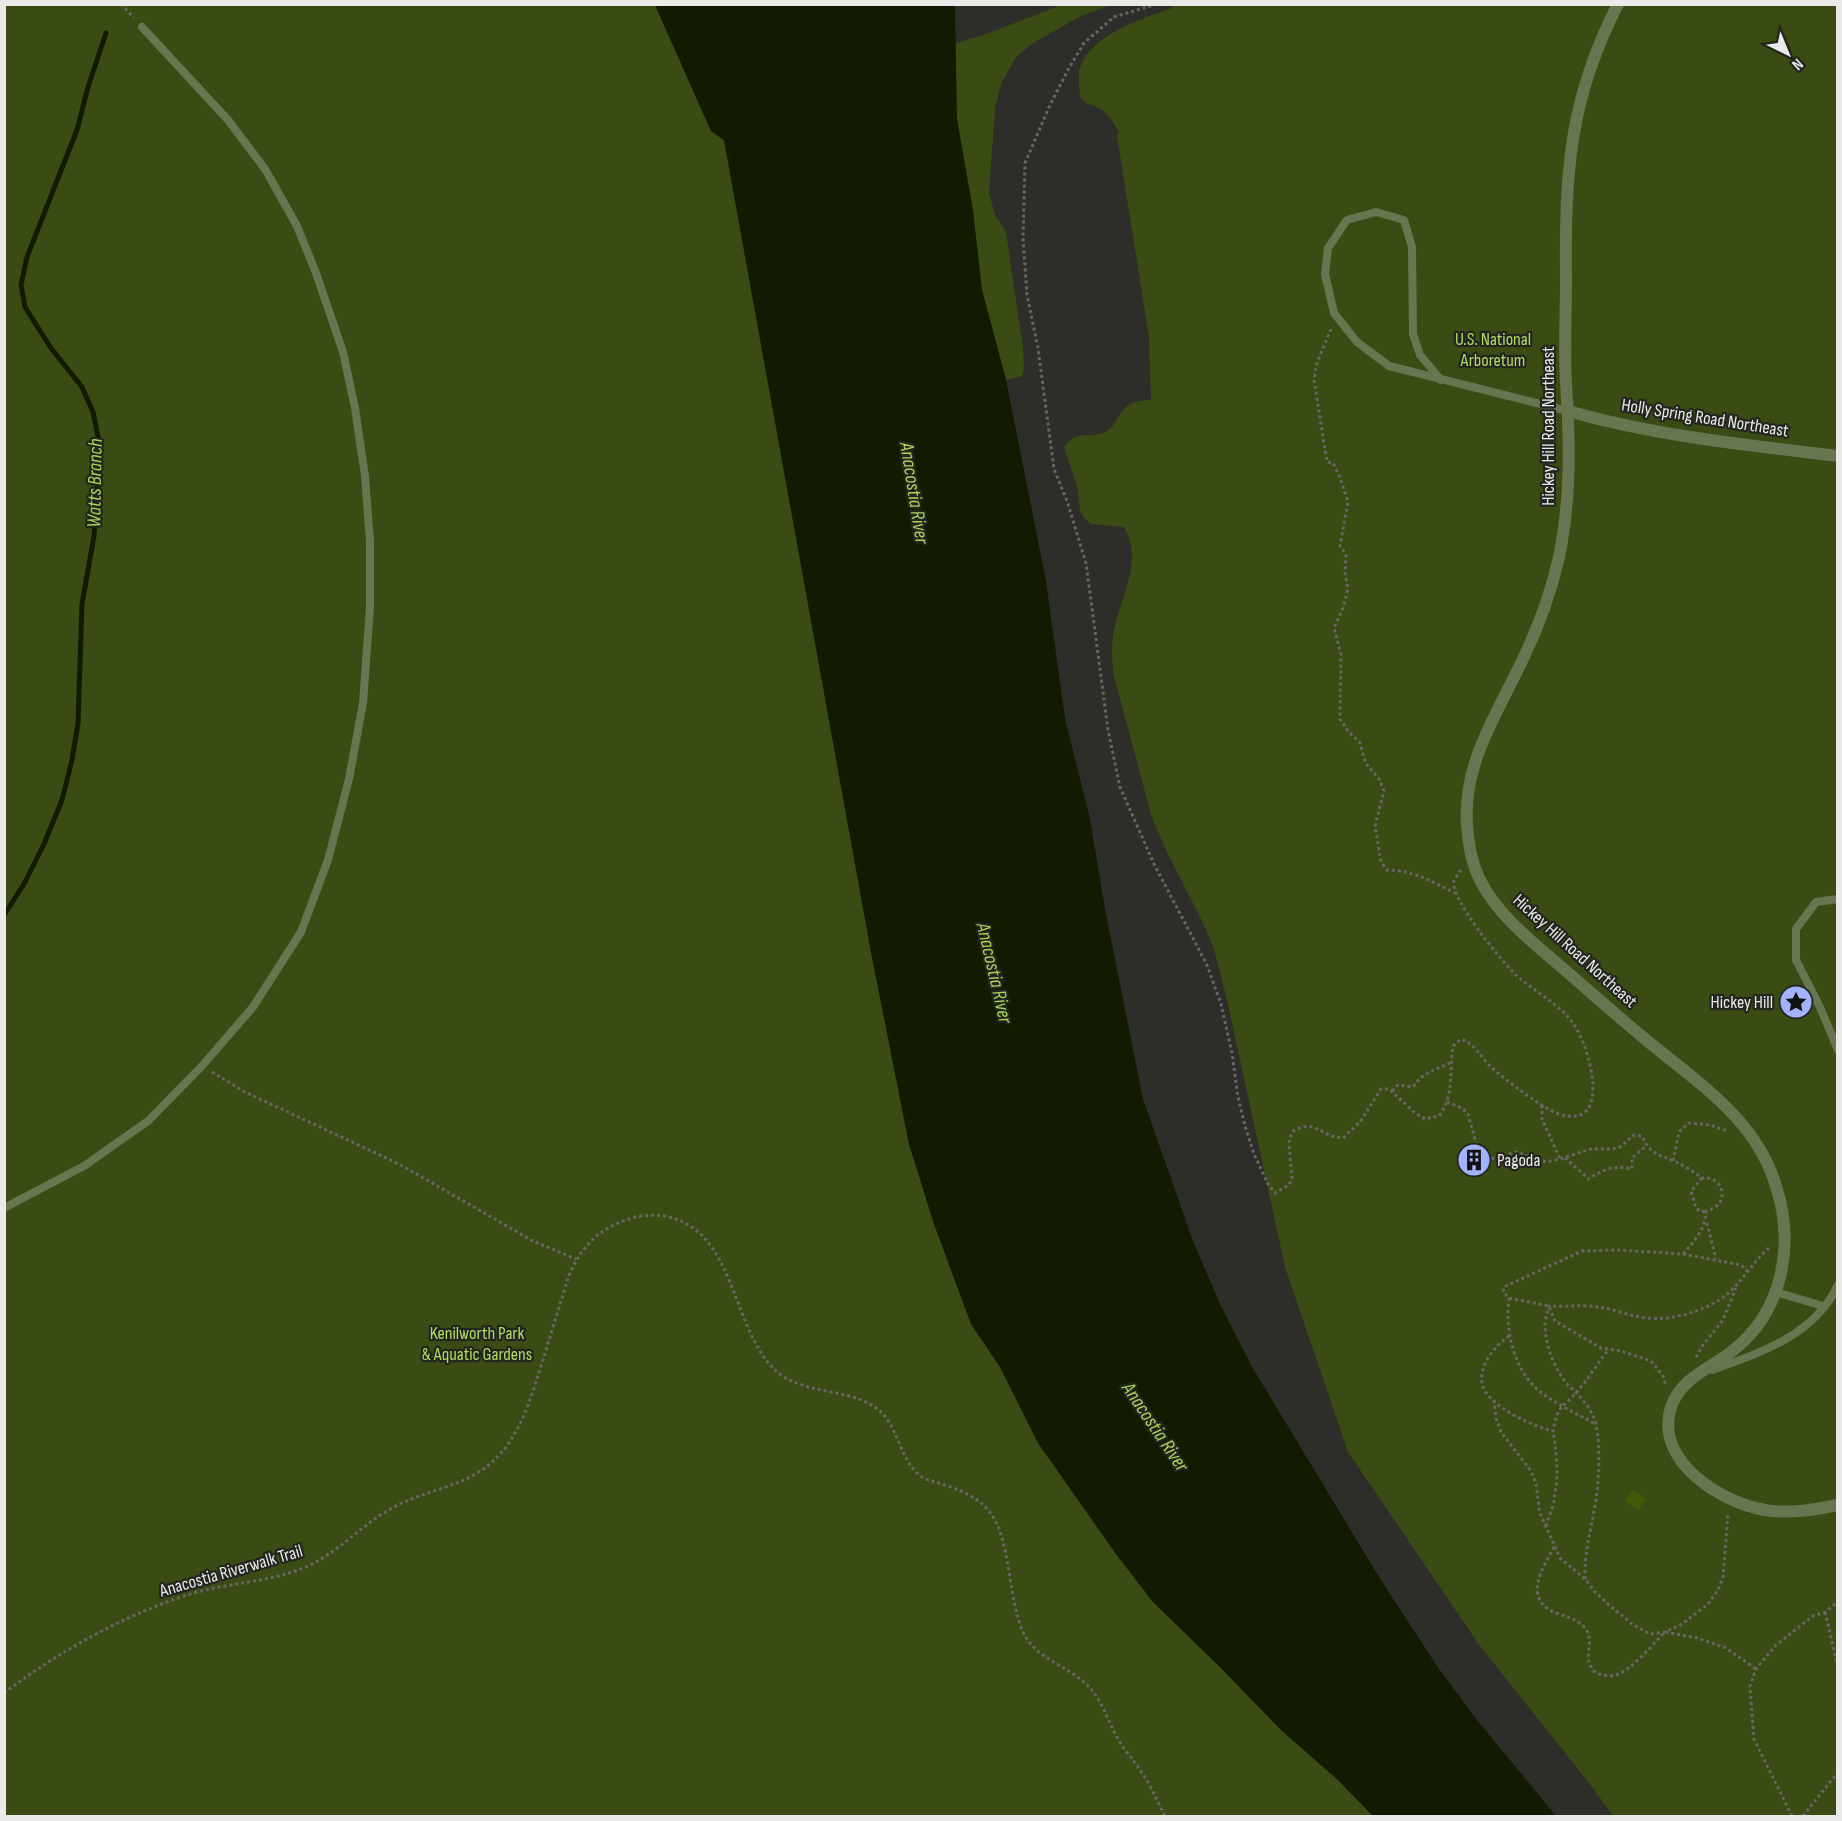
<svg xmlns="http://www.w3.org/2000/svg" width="1842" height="1821" font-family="'Sofia Sans Condensed',sans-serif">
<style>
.green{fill:#3a4c13}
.water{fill:#121b00}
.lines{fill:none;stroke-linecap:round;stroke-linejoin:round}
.stream{stroke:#121b00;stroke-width:5}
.building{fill:#425806}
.path{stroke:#666763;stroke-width:3;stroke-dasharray:3 3;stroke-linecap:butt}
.service{stroke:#677550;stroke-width:8}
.minor{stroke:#677550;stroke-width:12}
.labels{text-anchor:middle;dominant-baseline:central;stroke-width:4.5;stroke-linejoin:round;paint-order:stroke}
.park-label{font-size:18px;fill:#b3dd60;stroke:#232520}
.street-label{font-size:18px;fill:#eaebe8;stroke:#232520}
.poi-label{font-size:18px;fill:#eaebe8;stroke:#232520;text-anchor:end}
.water-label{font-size:20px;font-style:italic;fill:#a9d254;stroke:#232520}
</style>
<rect width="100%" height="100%" fill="#2d2e2a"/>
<g class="green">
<path d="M1174 4 1837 5V1816H1613L1593 1788 1480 1646 1348 1452 1285 1267 1227 1000 1214 949 1203 923 1166 850 1152 818 1114 676C1111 657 1111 639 1116 621 1125 589 1142 558 1124 527L1091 524 1084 518 1080 510 1077 486 1064 447C1078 429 1084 439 1102 433 1123 427 1113 400 1151 400L1149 337 1117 136 1119 133C1115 125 1109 114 1101 109 1092 104 1088 106 1080 97 1080 89 1078 81 1079 73 1085 36 1142 19 1172 8Z"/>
<polygon points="5,5 655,5 711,131 724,140 871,952 909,1144 934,1224 971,1324 1000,1367 1038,1443 1116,1554 1153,1602 1220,1667 1281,1730 1338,1780 1373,1816 5,1816"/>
<polygon points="1061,5 1111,5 1081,16 1033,43 1016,57 1001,84 995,108 989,193 995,215 1006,232 1023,348 1024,370 1022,376 1006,380 982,290 957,119 954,44 992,32"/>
</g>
<polygon class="water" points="655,5 955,5 957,119 973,210 982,290 1006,380 1046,581 1065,719 1090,819 1105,909 1143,1099 1193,1241 1220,1304 1251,1365 1379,1577 1437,1666 1477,1720 1556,1816 1373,1816 1338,1780 1281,1730 1220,1667 1153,1602 1116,1554 1038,1443 1000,1367 971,1324 934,1224 909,1144 871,952 724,140 711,131"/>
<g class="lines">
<polyline class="stream" points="4,915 24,884 44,844 62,800 72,760 78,723 82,604 94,536 100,446 93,412 82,387 51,348 35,323 25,307 21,285 27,257 77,130 88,87 106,33"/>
</g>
<g class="building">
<circle cx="1474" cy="1160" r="5"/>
<polygon points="1632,1489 1646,1500 1638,1511 1624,1500"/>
</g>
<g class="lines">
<g class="path">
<polyline points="121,4 134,18"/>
<path d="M1157 4 1114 17 1084 43 1069 68 1050 105 1025 163 1023 238 1027 295 1038 348 1054 469 1067 501 1086 563 1108 730 1120 787 1154 864 1207 965 1221 1004 1232 1053 1238 1097 1245 1126 1254 1154 1268 1184 1275 1193 1289 1185 1292 1179 1289 1143 1292 1132C1315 1117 1320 1137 1343 1138L1360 1122 1381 1089H1389L1415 1113 1425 1119 1439 1116C1455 1095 1449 1070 1453 1046L1461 1039C1475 1044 1481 1057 1491 1067 1505 1079 1541 1108 1559 1114 1613 1131 1590 1049 1575 1026 1562 1005 1531 990 1513 972 1500 959 1450 898 1454 881 1455 878 1459 873 1461 870"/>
<path d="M1331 329 1317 363 1314 380 1327 462 1333 463 1339 475 1348 502 1340 546 1346 554 1345 573 1348 589 1343 608 1334 628 1341 654 1340 719 1349 732 1360 743 1365 762 1379 779 1384 791 1375 826 1381 862 1387 870C1413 870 1432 882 1455 893"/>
<polyline points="212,1072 245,1092 399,1164 533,1241 576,1259"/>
<path d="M1392 1091 1398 1085 1413 1087C1424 1071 1434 1071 1450 1063"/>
<path d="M1447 1102 1462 1108 1468 1114 1481 1161 1517 1152 1546 1162 1560 1159 1590 1149H1612L1620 1147 1634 1135 1642 1136C1650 1155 1659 1154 1676 1162 1685 1166 1694 1172 1702 1178 1725 1176 1731 1205 1706 1211 1706 1229 1694 1241 1683 1254L1618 1250 1582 1251 1504 1287 1503 1292 1509 1298 1549 1306 1555 1321 1601 1348 1621 1351 1651 1361 1663 1376 1666 1386"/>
<polyline points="1542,1105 1542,1119 1560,1159"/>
<path d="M1565 1158 1589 1179C1602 1169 1616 1165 1632 1169V1158L1646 1146"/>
<polyline points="1673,1161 1679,1132 1689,1123 1710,1125 1728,1131"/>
<polyline points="1702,1178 1691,1191 1696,1208 1701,1212 1706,1211"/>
<polyline points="1707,1223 1716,1259"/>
<polyline points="1683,1254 1741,1265 1747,1271"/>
<path d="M1509 1298C1505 1329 1513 1368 1538 1390 1555 1404 1576 1413 1595 1424"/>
<path d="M1509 1336C1496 1345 1479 1364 1482 1383 1486 1406 1533 1426 1553 1431 1557 1406 1562 1408 1577 1392 1588 1379 1598 1363 1608 1350"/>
<polyline points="1696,1357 1703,1345 1723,1320 1736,1288"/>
<polyline points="1494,1400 1496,1418 1501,1432 1531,1471 1536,1484 1540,1513 1560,1558 1585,1579 1595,1592 1609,1605 1632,1624 1650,1634 1665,1632 1682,1624 1708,1604 1718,1590 1723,1577 1728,1514"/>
<path d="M1546 1526C1549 1516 1554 1505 1555 1494 1559 1472 1556 1452 1553 1431"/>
<path d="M1554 1547C1543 1568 1524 1595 1551 1611 1558 1614 1566 1616 1573 1619 1578 1622 1584 1625 1587 1631 1595 1646 1580 1657 1596 1673 1602 1675 1609 1677 1616 1675 1634 1668 1651 1646 1665 1632L1697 1638 1726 1648 1756 1669"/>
<path d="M1585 1579C1584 1555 1590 1534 1594 1511 1599 1487 1601 1448 1596 1424 1592 1409 1581 1397 1570 1387 1555 1372 1545 1345 1545 1324 1545 1318 1548 1312 1549 1306 1567 1307 1587 1304 1604 1308 1616 1310 1628 1315 1640 1317 1665 1322 1697 1314 1719 1300 1740 1287 1751 1263 1770 1247"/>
<polyline points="1825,1612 1838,1667"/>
<path d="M4 1693C60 1651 120 1617 187 1595 227 1582 272 1583 310 1565 343 1549 367 1519 400 1504 440 1485 476 1486 506 1447 525 1421 533 1391 543 1360 551 1333 560 1305 568 1278 581 1246 599 1228 632 1218 644 1215 657 1214 669 1217 736 1233 731 1328 775 1370 803 1397 858 1386 884 1415 899 1433 902 1463 921 1476 925 1480 933 1481 939 1483 962 1491 984 1498 996 1522 1012 1554 1009 1615 1029 1642 1045 1662 1073 1669 1090 1688 1103 1702 1108 1722 1118 1739 1124 1750 1133 1759 1140 1770 1150 1784 1157 1801 1165 1816"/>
<polyline points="1792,1816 1754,1739 1750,1686 1756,1669 1775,1646 1813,1616 1825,1612 1838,1602"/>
<polyline points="1803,1816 1838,1772"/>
</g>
<g class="service">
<polyline points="1441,380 1420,355 1413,334 1412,247 1404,220 1376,212 1347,220 1328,248 1325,274 1334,313 1357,342 1389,366 1568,411"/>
<polyline points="1838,899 1816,902 1796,929 1796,960 1819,1005 1838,1050"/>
<polyline points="4,1208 84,1166 148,1121 202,1066 253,1007 301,932 328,860 349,779 363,703 370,607 370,542 365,476 355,408 343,352 316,273 297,226 265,169 228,120 142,27"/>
<polyline points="1776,1292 1823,1306"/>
<path d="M1712 1370C1760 1353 1815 1335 1838 1285"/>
</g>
<g class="minor">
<path d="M1618 4C1568 101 1565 176 1566 281 1566 315 1564 349 1566 383 1570 441 1571 500 1559 557 1551 593 1538 628 1522 661 1497 714 1463 763 1467 824 1468 843 1471 861 1479 878 1495 911 1525 936 1552 959 1585 987 1617 1016 1650 1043 1701 1085 1756 1120 1776 1186 1795 1245 1783 1313 1731 1352 1709 1369 1681 1378 1671 1407 1654 1460 1719 1502 1765 1510 1789 1514 1813 1510 1838 1505"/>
<path d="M1568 411C1656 436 1747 445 1838 456"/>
</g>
</g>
<defs>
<symbol id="sight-disc" viewBox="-11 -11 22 22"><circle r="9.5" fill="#a3b2fd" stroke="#232520"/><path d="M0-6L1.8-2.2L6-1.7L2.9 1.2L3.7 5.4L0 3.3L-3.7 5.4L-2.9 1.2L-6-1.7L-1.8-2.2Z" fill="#111"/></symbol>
<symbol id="building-disc" viewBox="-11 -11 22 22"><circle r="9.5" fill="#a3b2fd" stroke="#232520"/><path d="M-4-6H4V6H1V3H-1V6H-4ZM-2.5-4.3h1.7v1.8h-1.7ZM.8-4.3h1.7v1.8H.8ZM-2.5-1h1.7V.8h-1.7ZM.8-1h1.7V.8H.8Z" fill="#111"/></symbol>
</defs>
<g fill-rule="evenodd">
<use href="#sight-disc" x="1777" y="983" width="38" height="38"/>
<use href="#building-disc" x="1455" y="1141" width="38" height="38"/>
</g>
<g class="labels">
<g class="park-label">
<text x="1493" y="339">U.S. National<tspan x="1493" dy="21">Arboretum</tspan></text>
<text x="477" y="1333">Kenilworth Park<tspan x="477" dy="21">&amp; Aquatic Gardens</tspan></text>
</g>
<g class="street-label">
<text transform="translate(1705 418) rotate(9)">Holly Spring Road Northeast</text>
<text transform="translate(1548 426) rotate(-90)">Hickey Hill Road Northeast</text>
<text transform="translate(1575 951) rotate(42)">Hickey Hill Road Northeast</text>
<text transform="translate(231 1571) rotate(-16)">Anacostia Riverwalk Trail</text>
</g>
<g class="poi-label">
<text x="1773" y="1002">Hickey Hill</text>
<text x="1497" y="1160" text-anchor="start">Pagoda</text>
</g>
<g class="water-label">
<text transform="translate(95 483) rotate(-89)">Watts Branch</text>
<text transform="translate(914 493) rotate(81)">Anacostia River</text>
<text transform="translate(994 973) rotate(77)">Anacostia River</text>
<text transform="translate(1155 1427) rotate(56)">Anacostia River</text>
</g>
</g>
<rect width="1842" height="1821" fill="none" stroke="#eaebe8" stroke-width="12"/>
<g transform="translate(1788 54) rotate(137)" stroke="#232520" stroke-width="4.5" paint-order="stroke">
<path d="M0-4.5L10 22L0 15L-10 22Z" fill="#eaebe8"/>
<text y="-9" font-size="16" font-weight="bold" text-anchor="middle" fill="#eaebe8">N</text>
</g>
</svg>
